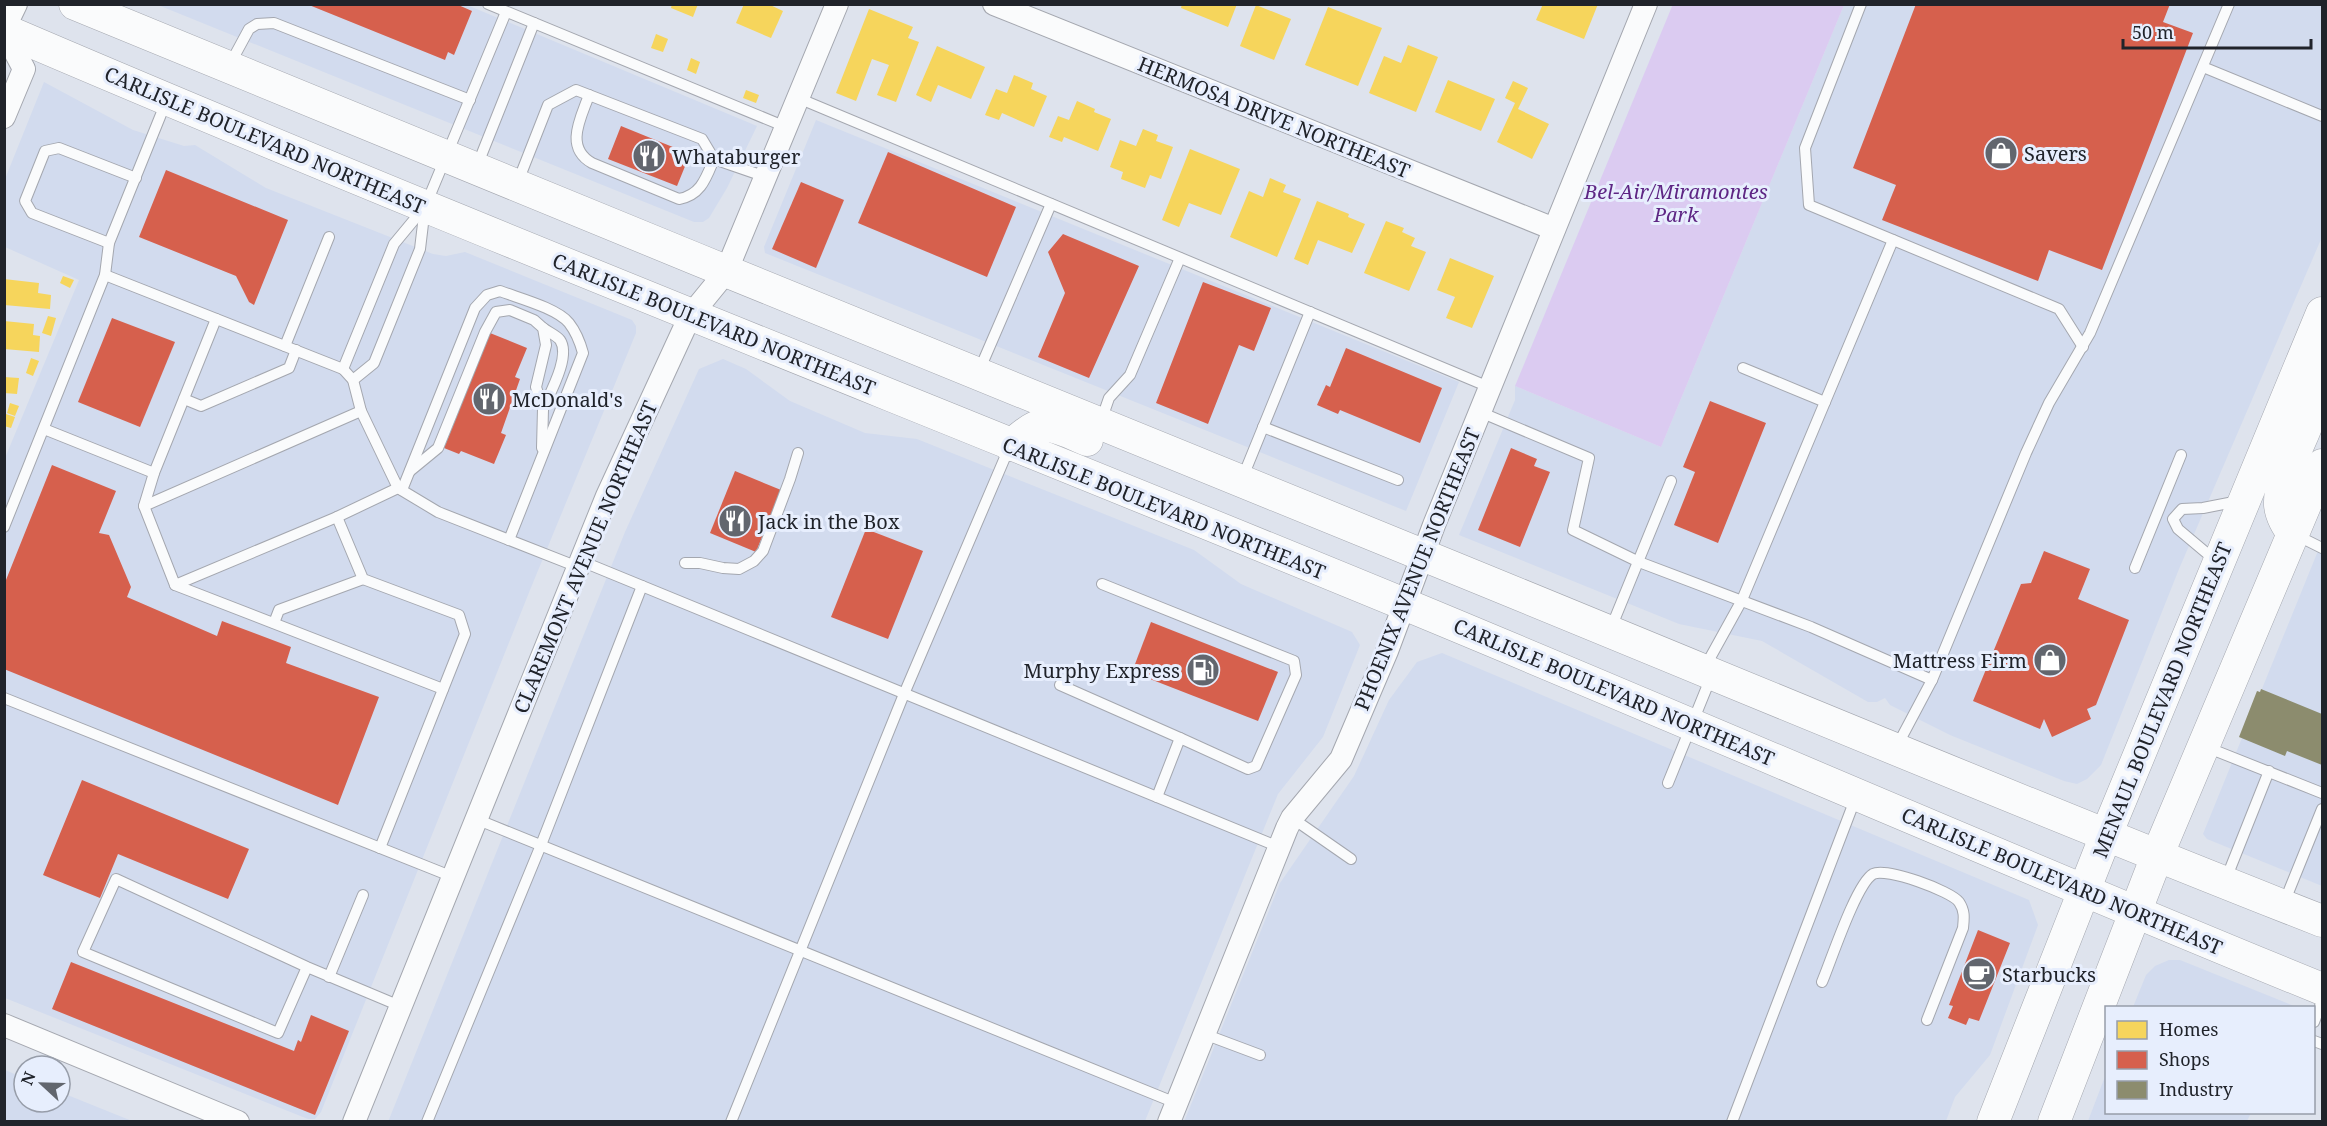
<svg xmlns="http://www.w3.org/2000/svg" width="2327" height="1126" font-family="'Noto Serif',serif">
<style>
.built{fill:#d2dbee}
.green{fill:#dbcbf1}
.homes{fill:#f6d55c}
.shops{fill:#d6604d}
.industry{fill:#8c8c6e}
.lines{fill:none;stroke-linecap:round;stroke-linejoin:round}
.lane-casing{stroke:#a4a7af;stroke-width:12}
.street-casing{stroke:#a4a7af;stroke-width:24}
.secondary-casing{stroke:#a4a7af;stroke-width:33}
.lane{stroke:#fafbfc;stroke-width:10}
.street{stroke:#fafbfc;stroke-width:22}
.secondary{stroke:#fafbfc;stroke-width:32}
.labels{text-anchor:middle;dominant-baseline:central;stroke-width:6;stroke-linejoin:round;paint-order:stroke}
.street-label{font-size:20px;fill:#20232a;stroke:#e7eefd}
.poi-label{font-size:20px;fill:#20232a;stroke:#e7eefd;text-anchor:start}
.park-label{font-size:20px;font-style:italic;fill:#5e2684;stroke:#e7eefd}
</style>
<rect width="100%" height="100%" fill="#dee3ed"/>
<g class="built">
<polygon points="158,5 467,5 757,126 727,188 709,218 703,222 694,222"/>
<polygon points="1844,5 2322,5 2322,237 2179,569 2101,765 2087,779 2077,784 2064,781 1950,735 1890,705 1885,698 1877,702 1868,702 1762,641 1679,624 1459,535 1515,400 1515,386 1661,447"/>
<polygon points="44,82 133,130 184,146 195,145 266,188 433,254 446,256 465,252 632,320 636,326 636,333 530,590 321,1112 315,1119 308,1119 5,998 5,458 79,280 5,247 5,179"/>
<polygon points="816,120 1459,382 1406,511 765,253 764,247"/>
<polygon points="723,359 746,369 790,401 865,433 917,439 1194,550 1241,584 1352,632 1360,645 1323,737 1278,794 1145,1121 388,1122 625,532 699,369"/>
<polygon points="2322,541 2322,886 2207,839 2203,834"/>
<polygon points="1442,653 2029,900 2038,925 1990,1055 1955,1097 1946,1121 1184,1122 1280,883 1354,776 1389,700 1417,662"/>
<polygon points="2169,960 2180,960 2294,1006 2133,1007 2146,975 2155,966"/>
<polygon points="5,1070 24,1078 24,1102 60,1102 60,1092 132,1121 5,1121"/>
<polygon points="2106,1074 2106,1112 2251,1113 2247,1121 2088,1121"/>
</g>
<polygon class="green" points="1673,4 1844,5 1661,447 1515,386"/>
<g class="homes">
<polygon points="672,4 698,4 693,17 671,8"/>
<polygon points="744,4 768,4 783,11 771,38 736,23"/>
<polygon points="1182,4 1237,4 1228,27 1181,8"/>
<polygon points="1543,4 1598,4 1584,39 1536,20"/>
<polygon points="1256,5 1291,19 1274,60 1240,46"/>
<polygon points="1328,7 1382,28 1358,86 1305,65"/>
<polygon points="869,9 913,27 908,38 919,42 896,102 877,95 889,65 872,59 856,101 836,93"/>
<polygon points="656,34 668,39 663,52 651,48"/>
<polygon points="1408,45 1438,57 1416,112 1369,93 1384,56 1401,63"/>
<polygon points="937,46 985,67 971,99 938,85 931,102 916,95"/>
<polygon points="691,58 700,62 696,74 687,70"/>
<polygon points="1014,75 1033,83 1031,89 1047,96 1034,127 1002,113 999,120 985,115 996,89 1007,93"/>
<polygon points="1448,80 1495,99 1481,131 1435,112"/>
<polygon points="1513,81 1528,88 1518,109 1549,124 1532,159 1497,142 1515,103 1505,98"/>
<polygon points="746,90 759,95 756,103 743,98"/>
<polygon points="1077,101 1095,109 1094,112 1111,119 1098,151 1064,137 1062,142 1049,137 1058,116 1069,120"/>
<polygon points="1143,129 1158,135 1156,141 1173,147 1161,179 1150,175 1145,188 1121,179 1123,172 1110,167 1120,140 1136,146"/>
<polygon points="1190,149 1240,169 1221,215 1189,203 1179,227 1162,220"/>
<polygon points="1270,178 1286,185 1283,192 1301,199 1277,257 1230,237 1249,191 1263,197"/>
<polygon points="1317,201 1349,214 1348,217 1365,224 1352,253 1318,240 1308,265 1294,259"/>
<polygon points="1386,221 1404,228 1402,232 1415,238 1411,246 1426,252 1409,291 1364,273"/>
<polygon points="1450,258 1494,276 1472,328 1446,318 1455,297 1437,290"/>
<polygon points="63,276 74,280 70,288 60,283"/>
<polygon points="4,279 39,283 38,293 51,295 50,309 4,305"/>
<polygon points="48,316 56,318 51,336 42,333"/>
<polygon points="4,321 34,324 33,335 40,336 39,352 4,349"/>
<polygon points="31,358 39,361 33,376 26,373"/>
<polygon points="4,377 19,378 17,394 4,393"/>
<polygon points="10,403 19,406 15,416 7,413"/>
<polygon points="6,414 15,417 11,428 4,426"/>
</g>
<g class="shops">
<polygon points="456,4 472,11 454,55 448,52 445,60 309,5"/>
<polygon points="1916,4 2170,4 2163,22 2193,33 2102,270 2049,250 2038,281 1882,220 1896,185 1853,168"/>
<polygon points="621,126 690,154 677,186 608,159"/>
<polygon points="888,152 1016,207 987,277 858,223"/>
<polygon points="166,170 288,220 254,305 249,302 236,276 139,237"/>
<polygon points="801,182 844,200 816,268 772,249"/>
<polygon points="1063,234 1139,266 1089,378 1038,357 1065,293 1048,252"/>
<polygon points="1203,282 1271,308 1254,351 1239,345 1208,424 1156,403"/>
<polygon points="112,318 175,342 140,427 78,402"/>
<polygon points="490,333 527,348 515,377 520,379 501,433 506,435 494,464 461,451 459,454 444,448"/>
<polygon points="1346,348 1442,388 1420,443 1340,410 1338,414 1317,405 1326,385 1330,387"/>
<polygon points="1710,401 1766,423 1718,543 1674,525 1695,472 1683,467"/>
<polygon points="1511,448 1537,459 1534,466 1550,472 1520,547 1478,530"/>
<polygon points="52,465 116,491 99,533 109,535 131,587 127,597 217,636 222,621 291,647 286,663 379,697 338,805 4,669 4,585"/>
<polygon points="735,471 781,490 756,552 710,533"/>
<polygon points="866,529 923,551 888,639 831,617"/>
<polygon points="2044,551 2090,569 2078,599 2129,620 2096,705 2087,709 2091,719 2052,737 2044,719 2040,729 1973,701 2021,584 2031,583"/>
<polygon points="1151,622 1278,672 1258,721 1132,672"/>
<polygon points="82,780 249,849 228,899 118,854 100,898 43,875"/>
<polygon points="1978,930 2010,943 1979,1021 1969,1018 1966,1025 1948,1018 1953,1006 1949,1005"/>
<polygon points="71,962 294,1051 298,1040 301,1042 311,1015 349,1031 315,1115 52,1009"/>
</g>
<polygon class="industry" points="2261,689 2322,714 2322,765 2287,751 2285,756 2239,737 2257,691 2260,692"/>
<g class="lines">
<defs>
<g id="lane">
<polyline points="488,4 786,127"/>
<polyline points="1861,4 1805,148 1809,205 2059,309 2083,347"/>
<polyline points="229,66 249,29 257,24 274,23 470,100"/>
<polyline points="2203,67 2322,116"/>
<path d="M589 95C581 118 564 147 592 163L679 199C701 195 706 178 714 159"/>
<polyline points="798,98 1489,387"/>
<polyline points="477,166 534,23"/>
<polyline points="517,184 548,105 576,90 702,139 714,159 766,177"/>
<polyline points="109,243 32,213 25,201 45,151 59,148 136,178"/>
<polyline points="105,275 343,369 353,380 361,411 398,488 438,512 578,567"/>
<polyline points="216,319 154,473 144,506 175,585 337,517 363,579 459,615 465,634 380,848"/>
<path d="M543 328C548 332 556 335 560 340 571 356 550 393 543 409"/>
<polyline points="285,346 329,237"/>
<polyline points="343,369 394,244 423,209"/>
<polyline points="979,371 1051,204"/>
<polyline points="353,380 374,363 420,249 425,207 506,12"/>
<polyline points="184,399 201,406 289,368 296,350"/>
<polyline points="1825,402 1893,240"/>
<polyline points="1480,412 1589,458 1573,530 1639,562 1811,627 1932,680 1897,746"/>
<polyline points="1101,421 1109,398 1130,375 1180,258"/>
<polyline points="1263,427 1398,480"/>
<polyline points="44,429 154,473"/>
<polyline points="410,471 438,448 485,332 496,312 510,310 534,320 543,328 546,345 536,387 543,409 542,448"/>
<polyline points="1242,479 1310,312"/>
<path d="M402 490 475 308 487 295 500 291C518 298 557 308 569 323 576 332 580 342 583 353L509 540"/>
<polyline points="144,506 361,411"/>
<polyline points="337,517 398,488"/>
<polyline points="4,527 105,275 109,243 166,102"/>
<polyline points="2296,535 2322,548"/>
<polyline points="581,561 1279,847"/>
<polyline points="2216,561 2178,529 2173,519 2182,509 2203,508 2239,501"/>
<polyline points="685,563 700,563 723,568 739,569 754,561 763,551 790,479 798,453"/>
<polyline points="2135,568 2181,455"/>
<polyline points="1102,584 1294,661 1296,675 1256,766 1248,769 1180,738 1157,797"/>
<polyline points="175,585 443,689"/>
<polyline points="274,623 279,610 363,579"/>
<polyline points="1611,628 1671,481"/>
<polyline points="1705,667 1742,600 1825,402 1743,368"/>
<polyline points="1932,680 2026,453 2049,403 2090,333 2229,4"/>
<polyline points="1060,685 1180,738"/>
<polyline points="4,698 453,877"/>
<polyline points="2206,747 2322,793"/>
<polyline points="1668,783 1711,677"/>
<polyline points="1292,818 1351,859"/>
<polyline points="476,819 1176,1103"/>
<polyline points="2226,879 2269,771"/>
<polyline points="2284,903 2322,809"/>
<polyline points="307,967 278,1033 83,952 116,879 307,967 400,1006"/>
<polyline points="329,977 363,895"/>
<path d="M1822 982C1831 961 1856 884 1873 874 1886 867 1951 891 1959 902 1965 911 1964 918 1963 928L1927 1020"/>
<polyline points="2314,1022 2322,1001"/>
<polyline points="1204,1034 1260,1055"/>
<polyline points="2314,1041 2322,1044"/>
<polyline points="427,1122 541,845 642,586"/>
<polyline points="731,1122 904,694 1009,448"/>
<polyline points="1732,1122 1856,797"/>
</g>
<g id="street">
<polyline points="994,4 1554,229"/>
<polyline points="4,29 16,4"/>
<polyline points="4,31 24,69 4,117"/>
<polyline points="4,1025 238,1122"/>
<polyline points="354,1122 607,496 690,316 726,272 837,4"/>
<polyline points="1169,1122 1287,828 1292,818 1341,759 1387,651 1434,525 1646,4"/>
</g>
<g id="secondary">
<path d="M75 4C526 191 978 373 1430 558 1727 679 2023 804 2322 921"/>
<path d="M4 30C468 229 938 412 1404 604 1711 731 2015 864 2322 989"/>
<path d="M1010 445C1018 440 1026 432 1034 428 1050 420 1072 434 1087 440"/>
<path d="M2293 534C2287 525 2281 516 2280 505 2278 477 2309 430 2315 400 2318 380 2315 364 2310 345"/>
<polyline points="1993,1122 2106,835 2322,313"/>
<polyline points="2054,1122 2157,856 2322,465"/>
</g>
</defs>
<use href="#lane" class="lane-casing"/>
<use href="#street" class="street-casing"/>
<use href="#secondary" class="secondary-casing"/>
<use href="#lane" class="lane"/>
<use href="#street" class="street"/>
<use href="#secondary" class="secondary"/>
</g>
<defs>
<symbol id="shop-disc" viewBox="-11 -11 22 22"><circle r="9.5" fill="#62666e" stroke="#e7eefd"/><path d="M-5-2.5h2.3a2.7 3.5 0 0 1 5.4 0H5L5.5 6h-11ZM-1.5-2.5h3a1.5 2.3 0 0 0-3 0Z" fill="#fff"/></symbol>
<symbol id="restaurant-disc" viewBox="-11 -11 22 22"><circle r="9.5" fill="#62666e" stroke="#e7eefd"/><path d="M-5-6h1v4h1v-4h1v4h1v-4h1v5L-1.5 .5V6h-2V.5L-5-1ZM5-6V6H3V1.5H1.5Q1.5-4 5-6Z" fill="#fff"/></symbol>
<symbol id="fuel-disc" viewBox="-11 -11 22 22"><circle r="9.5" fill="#62666e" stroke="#e7eefd"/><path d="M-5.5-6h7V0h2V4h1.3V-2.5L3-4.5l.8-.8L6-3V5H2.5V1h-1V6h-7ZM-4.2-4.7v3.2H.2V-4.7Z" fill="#fff"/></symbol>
<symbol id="cafe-disc" viewBox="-11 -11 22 22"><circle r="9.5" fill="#62666e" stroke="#e7eefd"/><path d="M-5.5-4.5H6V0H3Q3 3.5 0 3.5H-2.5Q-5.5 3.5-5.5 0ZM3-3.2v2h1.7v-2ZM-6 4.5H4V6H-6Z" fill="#fff"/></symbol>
</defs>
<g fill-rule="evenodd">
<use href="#shop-disc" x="1982" y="134" width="38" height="38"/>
<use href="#restaurant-disc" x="630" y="137" width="38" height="38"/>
<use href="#restaurant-disc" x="470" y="380" width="38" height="38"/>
<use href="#restaurant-disc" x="716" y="502" width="38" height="38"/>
<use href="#shop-disc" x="2031" y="641" width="38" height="38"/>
<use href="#fuel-disc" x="1184" y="651" width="38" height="38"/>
<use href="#cafe-disc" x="1960" y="955" width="38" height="38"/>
</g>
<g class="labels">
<g class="street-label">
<text transform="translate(1274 117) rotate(22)">HERMOSA DRIVE NORTHEAST</text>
<text transform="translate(265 140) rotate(23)">CARLISLE BOULEVARD NORTHEAST</text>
<text transform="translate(714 324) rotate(22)">CARLISLE BOULEVARD NORTHEAST</text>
<text transform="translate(1164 508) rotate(22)">CARLISLE BOULEVARD NORTHEAST</text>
<text transform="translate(585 557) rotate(-67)">CLAREMONT AVENUE NORTHEAST</text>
<text transform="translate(1417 569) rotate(-68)">PHOENIX AVENUE NORTHEAST</text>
<text transform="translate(1614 692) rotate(23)">CARLISLE BOULEVARD NORTHEAST</text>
<text transform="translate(2162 700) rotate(-68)">MENAUL BOULEVARD NORTHEAST</text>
<text transform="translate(2062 881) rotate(23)">CARLISLE BOULEVARD NORTHEAST</text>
</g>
<g class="poi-label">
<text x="2024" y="153">Savers</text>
<text x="672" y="156">Whataburger</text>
<text x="512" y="399">McDonald's</text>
<text x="758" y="521">Jack in the Box</text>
<text x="2027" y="660" text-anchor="end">Mattress Firm</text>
<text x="1180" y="670" text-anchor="end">Murphy Express</text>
<text x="2002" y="974">Starbucks</text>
</g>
<g class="park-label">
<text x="1676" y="191">Bel-Air/Miramontes<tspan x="1676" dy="23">Park</tspan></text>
</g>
</g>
<rect width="2327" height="1126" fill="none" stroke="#20232a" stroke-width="12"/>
<rect x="2105" y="1006" width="210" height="108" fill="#e7eefd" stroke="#979da9" stroke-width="1.5"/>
<rect x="2117" y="1021" width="30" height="18" fill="#f6d55c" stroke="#979da9" stroke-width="1.5"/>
<text x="2159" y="1036" font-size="18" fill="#20232a">Homes</text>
<rect x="2117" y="1051" width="30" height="18" fill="#d6604d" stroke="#979da9" stroke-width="1.5"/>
<text x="2159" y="1066" font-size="18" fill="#20232a">Shops</text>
<rect x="2117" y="1081" width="30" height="18" fill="#8c8c6e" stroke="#979da9" stroke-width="1.5"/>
<text x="2159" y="1096" font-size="18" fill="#20232a">Industry</text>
<g transform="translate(42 1084) rotate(292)"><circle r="28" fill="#e7eefd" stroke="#979da9" stroke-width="1.5"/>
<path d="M0-4.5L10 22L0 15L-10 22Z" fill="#62666e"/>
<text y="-9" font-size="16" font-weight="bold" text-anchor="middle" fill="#20232a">N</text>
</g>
<path d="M2123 39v9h188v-9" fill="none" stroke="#20232a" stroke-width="3"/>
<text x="2132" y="39" font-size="18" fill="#20232a" stroke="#e7eefd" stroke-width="4.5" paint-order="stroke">50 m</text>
</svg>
